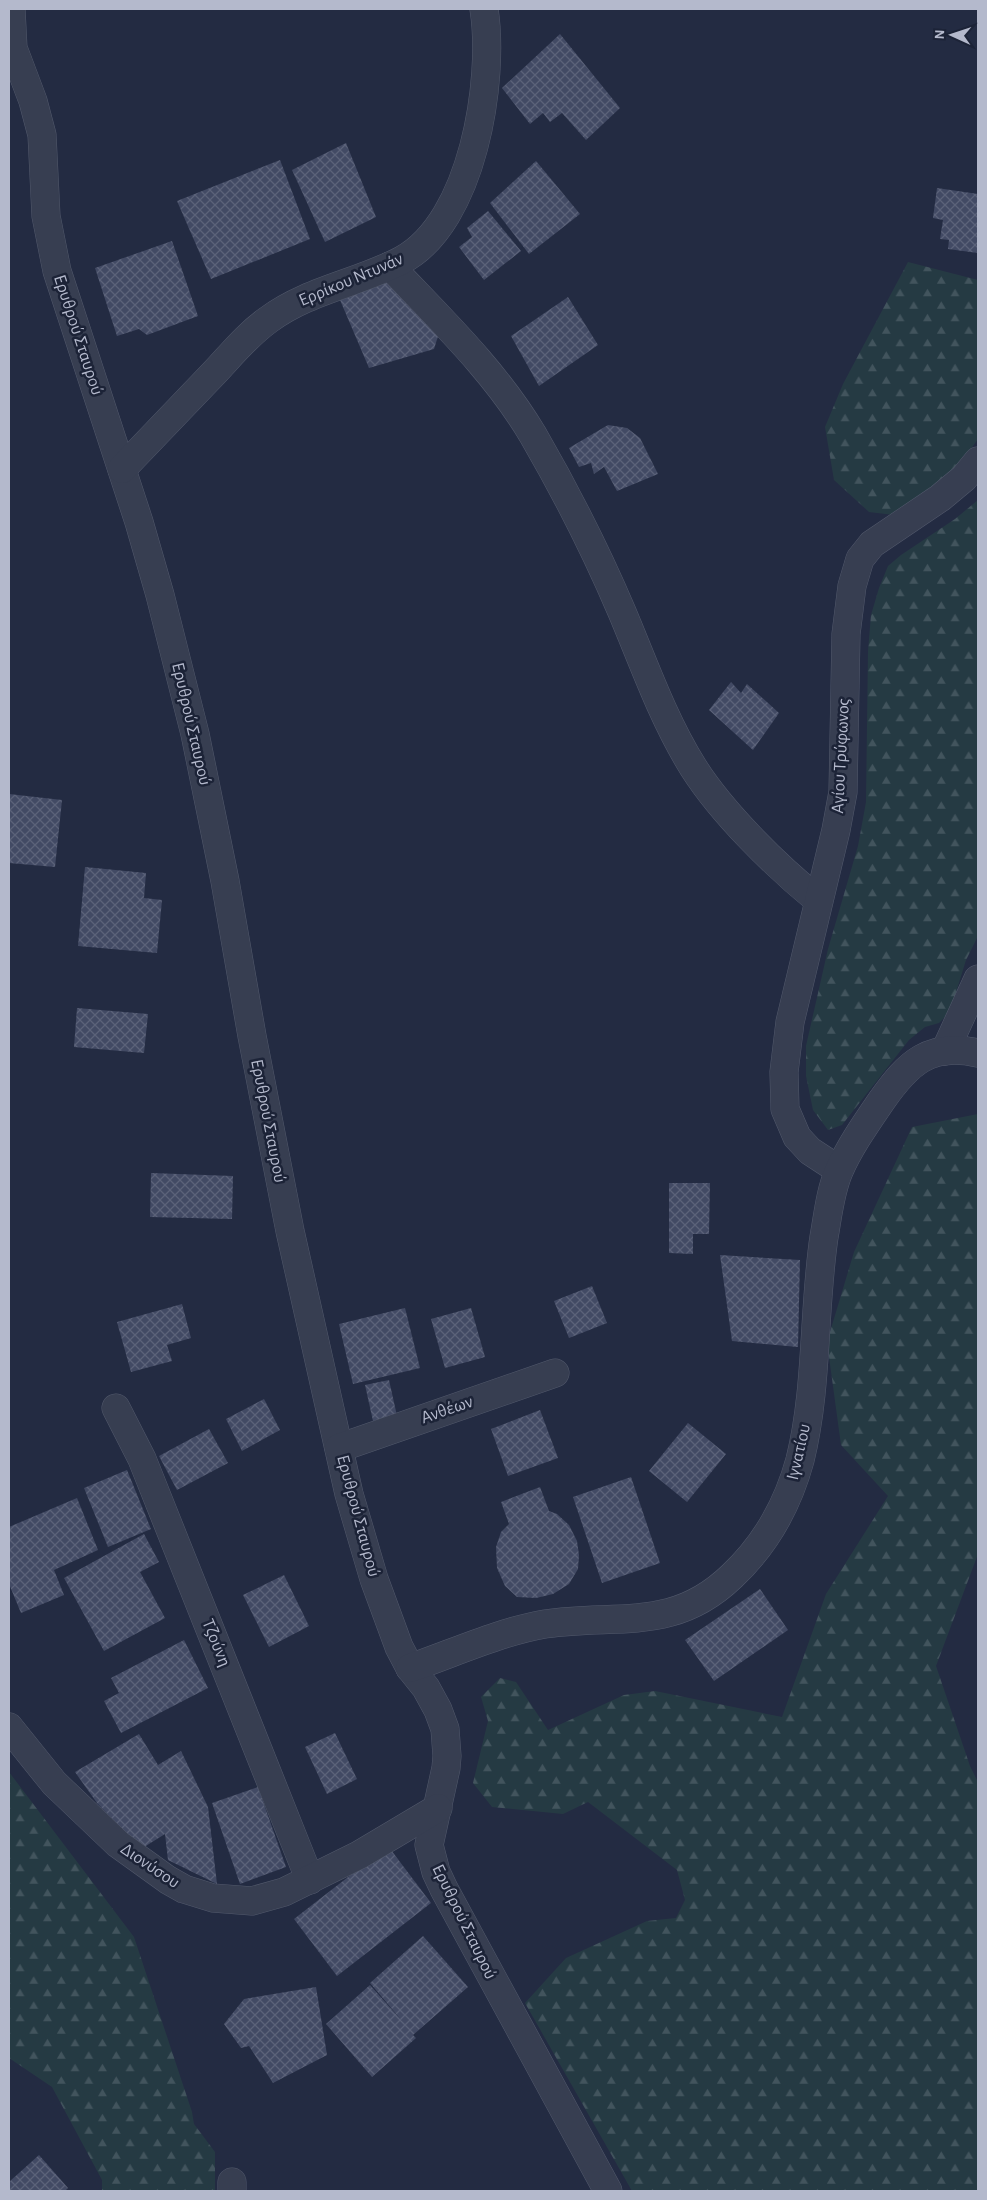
<svg xmlns="http://www.w3.org/2000/svg" width="987" height="2200" font-family="'Alegreya Sans',sans-serif">
<style>
.forest{fill:url(#forest-firs)}
.building{fill:url(#building-cross-hatch)}
.lines{fill:none;stroke-linecap:round;stroke-linejoin:round}
.minor-casing{stroke:#52596c;stroke-width:29}
.minor{stroke:#373e51;stroke-width:28}
.labels{text-anchor:middle;dominant-baseline:central;stroke-width:5;stroke-linejoin:round;paint-order:stroke}
.street-label{font-size:18px;fill:#b4b9cc;stroke:#1c2337}
</style>
<defs>
<pattern id="forest-firs" width="22" height="20" patternUnits="userSpaceOnUse" patternTransform="scale(1.25)"><rect width="22" height="20" fill="#253a43"/><path d="M5 1l3.5 6h-7zM16 11l3.5 6h-7z" fill="#42545d"/></pattern>
<pattern id="building-cross-hatch" width="8" height="8" patternUnits="userSpaceOnUse" patternTransform="scale(1.25)"><rect width="8" height="8" fill="#424a64"/><path d="M0 0l8 8M0 8l8-8" fill="none" stroke="#5b6279"/></pattern>
</defs>
<rect width="100%" height="100%" fill="#232b42"/>
<g class="forest">
<polygon points="908,262 978,280 978,439 952,475 894,515 869,512 834,480 825,427 843,384"/>
<polygon points="978,500 978,936 966,960 950,1012 939,1023 925,1027 909,1040 842,1125 828,1130 813,1110 806,1076 806,1046 828,949 858,846 866,802 868,651 871,615 879,588 888,566 901,555 955,519"/>
<polygon points="978,1114 978,1554 936,1666 970,1766 978,1782 978,2191 632,2191 525,2003 566,1958 647,1921 676,1918 685,1900 677,1870 588,1802 563,1814 492,1807 473,1783 488,1721 481,1697 500,1678 516,1682 548,1730 624,1695 655,1691 782,1717 826,1594 888,1496 841,1445 827,1342 854,1252 912,1127"/>
<polygon points="9,1772 134,1937 192,2112 194,2124 215,2152 215,2191 102,2191 102,2180 52,2087 9,2058"/>
</g>
<g class="building">
<polygon points="560,34 620,108 586,140 562,113 550,122 543,113 530,124 502,88"/>
<polygon points="346,143 376,217 325,242 292,170"/>
<polygon points="280,160 310,239 211,279 177,201"/>
<polygon points="536,161 580,214 529,254 490,203"/>
<polygon points="937,188 978,194 978,253 948,249 949,240 940,239 943,220 933,218"/>
<polygon points="488,211 521,251 484,280 459,247 472,237 467,228"/>
<polygon points="172,241 198,316 147,335 139,329 117,336 95,268"/>
<polygon points="389,279 440,330 434,349 369,368 340,300"/>
<polygon points="568,297 598,345 539,386 511,336"/>
<polygon points="608,425 627,428 640,438 658,474 617,491 604,467 594,474 591,463 579,467 569,448"/>
<polygon points="731,682 741,693 747,684 779,713 753,750 709,710"/>
<polygon points="9,794 62,800 55,867 9,863"/>
<polygon points="85,867 146,873 144,898 162,900 157,953 78,946"/>
<polygon points="77,1008 148,1014 144,1053 74,1047"/>
<polygon points="151,1173 233,1176 232,1219 150,1217"/>
<polygon points="669,1183 710,1183 709,1234 693,1234 693,1254 669,1253"/>
<polygon points="720,1255 800,1260 798,1347 732,1341"/>
<polygon points="592,1286 607,1323 569,1338 554,1301"/>
<polygon points="182,1304 191,1338 167,1345 172,1361 131,1372 117,1322"/>
<polygon points="405,1308 420,1368 353,1384 339,1324"/>
<polygon points="471,1308 485,1357 445,1368 431,1319"/>
<polygon points="389,1380 397,1416 373,1421 365,1385"/>
<polygon points="264,1399 280,1430 242,1451 226,1419"/>
<polygon points="540,1410 558,1458 508,1476 491,1429"/>
<polygon points="688,1423 726,1454 687,1502 649,1471"/>
<polygon points="209,1429 228,1463 177,1490 159,1456"/>
<polygon points="127,1470 151,1529 108,1547 84,1488"/>
<polygon points="631,1477 660,1563 602,1583 573,1497"/>
<polygon points="540,1487 549,1511 557,1514 569,1525 577,1541 579,1555 578,1569 569,1584 553,1594 536,1598 517,1597 505,1586 497,1568 496,1547 501,1532 509,1524 501,1502"/>
<polygon points="77,1498 98,1550 54,1570 64,1595 21,1613 9,1584 9,1527"/>
<polygon points="144,1534 159,1562 140,1572 165,1618 104,1651 64,1578"/>
<polygon points="284,1575 309,1626 269,1647 243,1595"/>
<polygon points="760,1589 788,1630 714,1681 685,1640"/>
<polygon points="184,1640 208,1688 121,1733 104,1701 119,1693 111,1678"/>
<polygon points="335,1733 357,1779 327,1794 305,1747"/>
<polygon points="139,1734 158,1765 181,1751 208,1807 217,1884 168,1860 165,1834 141,1849 97,1803 75,1772"/>
<polygon points="258,1787 286,1867 240,1884 212,1803"/>
<polygon points="388,1846 431,1903 337,1976 294,1919"/>
<polygon points="423,1936 468,1987 413,2035 416,2038 372,2077 326,2024 370,1985 403,2022 370,1983"/>
<polygon points="316,1987 327,2055 273,2083 249,2046 241,2048 224,2024 244,1999"/>
<polygon points="39,2155 68,2188 65,2191 9,2191 9,2182"/>
</g>
<g class="lines">
<defs>
<g id="minor">
<polyline points="11,9 13,48 33,101 42,135 46,216 57,271 139,522 160,595 195,734 225,881 252,1036 290,1231 349,1494 374,1579 399,1647 410,1668 426,1688 438,1710 445,1729 447,1756 446,1768 429,1845 436,1872 444,1889 608,2191"/>
<path d="M390 266C441 320 495 371 533 435 566 492 596 551 622 612 644 664 663 719 693 767 722 813 776 866 818 900"/>
<path d="M122 469C153 437 183 405 214 373 231 355 247 335 268 320 308 290 359 283 402 260 473 222 495 80 484 9"/>
<polyline points="945,1051 978,979"/>
<polyline points="839,1170 810,1151 797,1137 785,1109 784,1072 790,1022 836,830 843,792 846,634 852,586 860,559 872,544 940,498 964,478 978,461"/>
<polyline points="116,1408 142,1459 310,1880"/>
<polyline points="339,1448 555,1373"/>
<path d="M410 1668C454 1653 499 1632 545 1624 617 1613 673 1633 732 1576 766 1544 788 1504 800 1460 818 1387 813 1311 824 1237 828 1215 830 1192 839 1171 850 1146 867 1122 882 1100 908 1063 930 1042 978 1053"/>
<polyline points="9,1727 54,1783 118,1844 168,1880 184,1889 213,1898 252,1901 284,1892 359,1855 438,1808"/>
<polyline points="232,2191 232,2182"/>
</g>
</defs>
<use href="#minor" class="minor-casing"/>
<use href="#minor" class="minor"/>
</g>
<g class="labels">
<g class="street-label">
<text transform="translate(351 280) rotate(-23)">Ερρίκου Ντυνάν</text>
<text transform="translate(78 335) rotate(72)">Ερυθρού Σταυρού</text>
<text transform="translate(191 724) rotate(77)">Ερυθρού Σταυρού</text>
<text transform="translate(841 756) rotate(-87)">Αγίου Τρύφωνος</text>
<text transform="translate(268 1121) rotate(79)">Ερυθρού Σταυρού</text>
<text transform="translate(447 1410) rotate(-19)">Ανθέων</text>
<text transform="translate(799 1452) rotate(-77)">Ιγνατίου</text>
<text transform="translate(358 1516) rotate(75)">Ερυθρού Σταυρού</text>
<text transform="translate(216 1643) rotate(68)">Τζούνη</text>
<text transform="translate(150 1866) rotate(34)">Διονύσου</text>
<text transform="translate(464 1922) rotate(64)">Ερυθρού Σταυρού</text>
</g>
</g>
<rect width="987" height="2200" fill="none" stroke="#b4b9cc" stroke-width="20"/>
<g transform="translate(952 35) rotate(273)" stroke="#1c2337" stroke-width="4" paint-order="stroke">
<path d="M0-4L9 19L0 12L-9 19Z" fill="#b4b9cc"/>
<text y="-8" font-size="14" font-weight="bold" text-anchor="middle" fill="#b4b9cc">N</text>
</g>
</svg>
